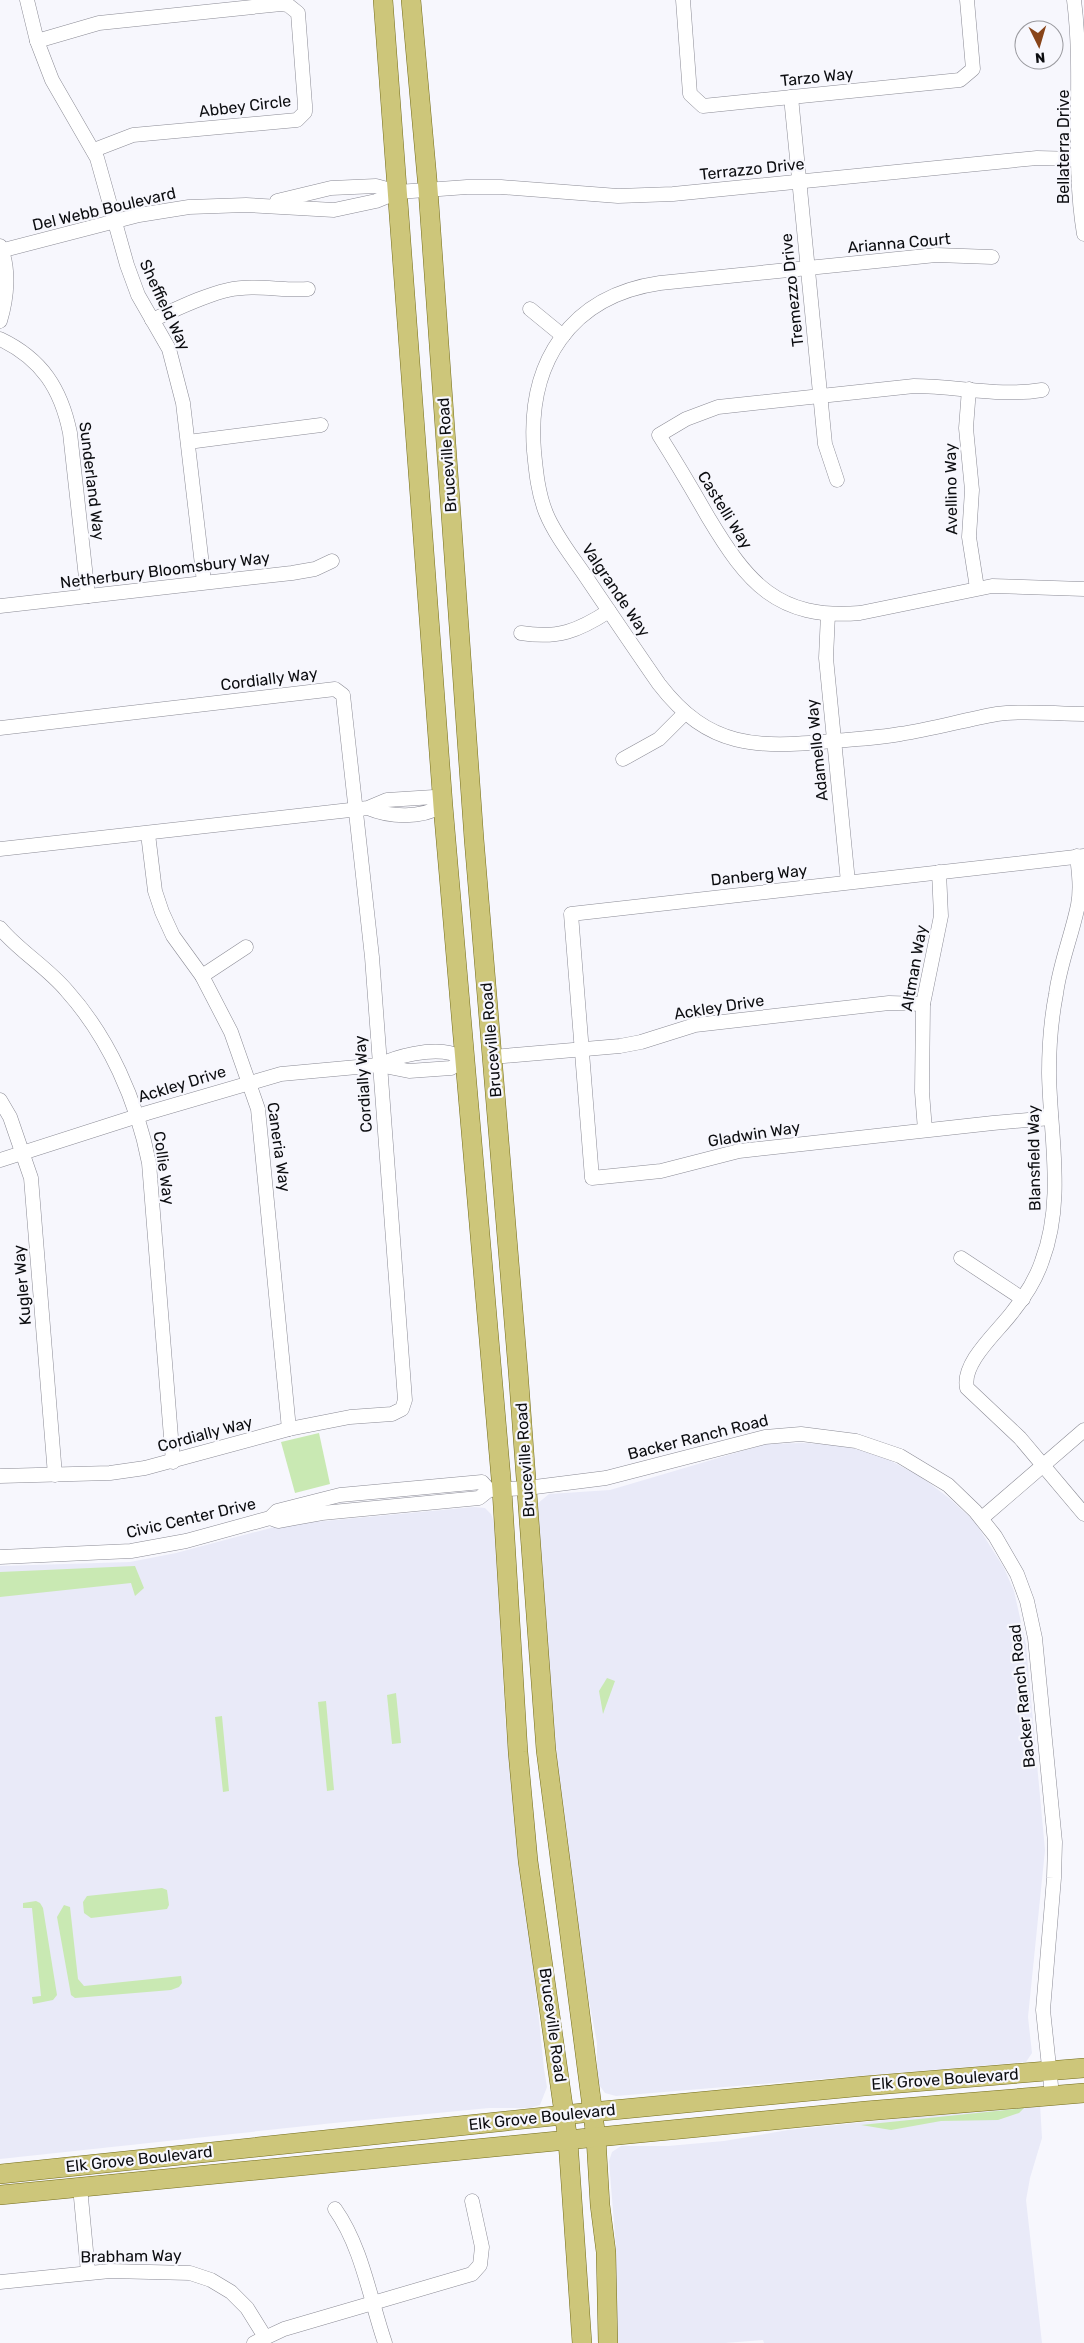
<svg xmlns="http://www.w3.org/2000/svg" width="1084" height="2343" font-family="Rubik,sans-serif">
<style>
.built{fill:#e9eaf8}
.green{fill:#c9e9b3}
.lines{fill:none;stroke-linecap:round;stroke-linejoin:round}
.minor-casing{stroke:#8b8b95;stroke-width:15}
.major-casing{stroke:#746d1c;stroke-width:20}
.minor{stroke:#fff;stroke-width:14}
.major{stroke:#cdc67a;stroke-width:19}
.labels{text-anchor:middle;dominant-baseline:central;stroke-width:4.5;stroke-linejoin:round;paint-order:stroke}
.street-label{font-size:16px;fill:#0c0d10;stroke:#f7f7fd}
</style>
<rect width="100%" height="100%" fill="#f7f7fd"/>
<g class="built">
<polygon points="803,1443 836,1445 860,1450 887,1459 920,1476 949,1498 975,1522 1004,1568 1014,1591 1026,1645 1045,1850 1028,2017 1032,2053 1026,2062 616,2096 605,2093 597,2082 597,2043 572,1911 545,1635 537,1504 549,1494 610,1490 766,1444"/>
<polygon points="474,1507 485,1508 491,1514 494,1522 506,1729 532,1952 544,2069 547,2087 540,2105 530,2108 489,2108 334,2123 0,2159 0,1566 130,1562 176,1553 282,1525"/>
<polygon points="1040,2104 1042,2138 1030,2178 1026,2200 1042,2343 764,2343 763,2340 725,2343 617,2343 616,2248 609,2161 612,2152 621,2146 668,2146 724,2141 788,2130"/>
</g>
<g class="green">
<polygon points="319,1433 330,1484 295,1493 281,1442"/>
<polygon points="135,1566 144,1588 135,1596 131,1583 0,1597 0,1572"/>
<polygon points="607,1678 615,1681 603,1714 599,1691"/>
<polygon points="396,1693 401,1743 392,1744 387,1695"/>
<polygon points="326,1701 334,1790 327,1791 318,1702"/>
<polygon points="222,1716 229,1791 223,1792 215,1717"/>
<polygon points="162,1888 167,1890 169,1905 167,1909 91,1918 84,1913 83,1902 87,1896"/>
<polygon points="36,1901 40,1903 43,1908 57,1995 53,2000 33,2004 32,1997 41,1996 32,1908 23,1908 23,1903"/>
<polygon points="64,1905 70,1907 78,1979 84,1986 181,1976 182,1983 179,1987 171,1990 75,1998 71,1995 57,1917"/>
<polygon points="1024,2108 1019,2113 998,2120 941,2121 891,2130 861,2125"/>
</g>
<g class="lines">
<defs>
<g id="minor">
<polyline points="27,0 37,41 52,80 97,158 127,265 138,295 169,349 183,403 204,582"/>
<polyline points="683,0 690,94 703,106 960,80 973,69 967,0"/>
<path d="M1074 0C1084 78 1071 157 1084 234"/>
<polyline points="37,41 99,23 281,4 288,5 298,13 305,105 305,112 297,120 133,135 94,150"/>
<polyline points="791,97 825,444 837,480"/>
<polyline points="277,201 331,188 376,186 398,192"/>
<path d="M0 246C10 269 7 298 0 321"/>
<polyline points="0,251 139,215 189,207 246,205 334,210 376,201 398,192 467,187 501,187 618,196 673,194 1037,158 1080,159"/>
<path d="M992 257 936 255 660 283C570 296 527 363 534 451 536 472 538 493 546 513 555 535 571 555 584 574 609 611 634 648 659 684 709 749 757 748 832 741 855 739 878 738 900 734 932 729 964 720 997 714 1025 710 1055 714 1084 714"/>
<polyline points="530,309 563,336"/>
<path d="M152 320C177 309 202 296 228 290 254 284 282 291 308 289"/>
<path d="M0 339C42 359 61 389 70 433L88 596"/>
<polyline points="969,389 966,428 972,490 969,537 977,588"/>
<path d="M1042 390C1000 397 957 386 914 386L718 407 686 419 659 435C676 462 692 489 708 517 747 582 777 620 860 613L992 586 1084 589"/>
<polyline points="188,442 321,425"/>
<polyline points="0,606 292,573 315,569 332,561"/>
<polyline points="828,614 826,658 848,882"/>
<path d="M521 633C558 639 578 631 609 611"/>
<polyline points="0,728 335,689 343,695 372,957 405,1400 402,1409 392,1414 350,1417 289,1429 145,1468 110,1473 0,1476"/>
<polyline points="623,759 659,739 685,713"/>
<polyline points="148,834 155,891 162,912 173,936 202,976 231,1032 258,1109 289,1429"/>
<path d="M0 849 368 808 387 800 434 797 443 806C420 818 392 818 368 808"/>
<path d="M1077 856C1079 873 1081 889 1078 905 1072 935 1060 963 1056 994 1051 1020 1049 1047 1049 1073 1050 1136 1065 1200 1042 1261 1036 1279 1026 1295 1014 1310 1000 1330 961 1362 967 1388L1020 1438 1084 1514"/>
<path d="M0 928C19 951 47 967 67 991 109 1038 137 1101 149 1163L173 1462"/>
<polyline points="202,976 246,947"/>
<polyline points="492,1057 620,1046 641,1042 695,1025 889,1003 923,1004"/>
<path d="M379 1065C397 1056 430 1048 450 1053 455 1054 460 1058 464 1060"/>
<polyline points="0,1100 10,1117 31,1178 55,1475"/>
<polyline points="1051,1118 993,1123 739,1151 661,1171 592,1178 571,914 1084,856"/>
<polyline points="925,1130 922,1092 923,1004 941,916 939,872"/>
<polyline points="0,1160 147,1113 281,1074 379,1065 409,1071 451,1068 464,1060"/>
<polyline points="961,1258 1023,1299"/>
<polyline points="270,1518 278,1521 322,1513 479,1498 489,1490 527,1488 606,1478 765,1437 801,1434 856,1441 900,1456 948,1485 975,1511 995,1536 1017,1574 1027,1601 1035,1638 1055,1842 1054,1878 1043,2010 1052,2095"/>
<polyline points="982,1518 1084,1430"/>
<polyline points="0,1557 131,1551 186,1541 270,1518 277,1511 340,1495 482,1482 489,1490"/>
<polyline points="80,2187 88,2272"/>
<path d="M335 2209C362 2247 370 2299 385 2343"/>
<polyline points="0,2282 110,2271 190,2273 211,2280 231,2292 247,2308 265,2337"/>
<polyline points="254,2343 284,2329 472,2274 480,2265 482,2247 472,2201"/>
</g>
<g id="major">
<polyline points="383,0 443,806 502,1490 518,1752 528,1861 568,2141 582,2343"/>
<polyline points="411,0 428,189 474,839 518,1370 546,1750 596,2138 600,2205 606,2252 608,2343"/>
<polyline points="0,2174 592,2112 864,2086 1084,2068"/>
<polyline points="0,2195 866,2111 1084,2093"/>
</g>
</defs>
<use href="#minor" class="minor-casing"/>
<use href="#major" class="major-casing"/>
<use href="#minor" class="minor"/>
<use href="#major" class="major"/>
</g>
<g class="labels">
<g class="street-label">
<text transform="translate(817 77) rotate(-6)">Tarzo Way</text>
<text transform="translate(245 106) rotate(-7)">Abbey Circle</text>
<text transform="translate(1063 147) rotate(-90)">Bellaterra Drive</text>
<text transform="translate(752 169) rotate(-6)">Terrazzo Drive</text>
<text transform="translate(104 209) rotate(-13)">Del Webb Boulevard</text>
<text transform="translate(899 243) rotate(-5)">Arianna Court</text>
<text transform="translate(792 290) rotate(-96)">Tremezzo Drive</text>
<text transform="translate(165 305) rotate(65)">Sheffield Way</text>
<text transform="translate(447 455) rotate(-94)">Bruceville Road</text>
<text transform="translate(92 481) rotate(83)">Sunderland Way</text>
<text transform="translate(951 489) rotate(-91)">Avellino Way</text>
<text transform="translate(725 510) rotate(58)">Castelli Way</text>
<text transform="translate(165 570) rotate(-7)">Netherbury Bloomsbury Way</text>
<text transform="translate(616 590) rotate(56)">Valgrande Way</text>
<text transform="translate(269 679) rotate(-7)">Cordially Way</text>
<text transform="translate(817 750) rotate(-96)">Adamello Way</text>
<text transform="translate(759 875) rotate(-6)">Danberg Way</text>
<text transform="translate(914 968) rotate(-80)">Altman Way</text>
<text transform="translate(719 1007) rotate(-9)">Ackley Drive</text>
<text transform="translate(491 1040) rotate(-95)">Bruceville Road</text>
<text transform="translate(182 1084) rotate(-17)">Ackley Drive</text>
<text transform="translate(363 1084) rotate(-94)">Cordially Way</text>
<text transform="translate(754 1134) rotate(-9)">Gladwin Way</text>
<text transform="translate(279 1147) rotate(82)">Caneria Way</text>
<text transform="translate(1034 1158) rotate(-91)">Blansfield Way</text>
<text transform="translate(164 1168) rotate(82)">Collie Way</text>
<text transform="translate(22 1285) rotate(-95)">Kugler Way</text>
<text transform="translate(205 1434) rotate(-15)">Cordially Way</text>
<text transform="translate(698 1437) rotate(-14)">Backer Ranch Road</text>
<text transform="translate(525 1460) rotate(-94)">Bruceville Road</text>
<text transform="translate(191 1518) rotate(-13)">Civic Center Drive</text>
<text transform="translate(1022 1696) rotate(-96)">Backer Ranch Road</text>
<text transform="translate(553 2025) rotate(82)">Bruceville Road</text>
<text transform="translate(945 2079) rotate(-4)">Elk Grove Boulevard</text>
<text transform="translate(542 2117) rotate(-6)">Elk Grove Boulevard</text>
<text transform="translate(139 2159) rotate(-6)">Elk Grove Boulevard</text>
<text transform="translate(131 2256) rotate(-1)">Brabham Way</text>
</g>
</g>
<g transform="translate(1039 45) rotate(175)"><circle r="24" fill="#f7f7fd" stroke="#99999e"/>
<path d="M0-4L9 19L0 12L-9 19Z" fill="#884419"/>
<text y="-8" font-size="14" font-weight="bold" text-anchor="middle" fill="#0c0d10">N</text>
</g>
</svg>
